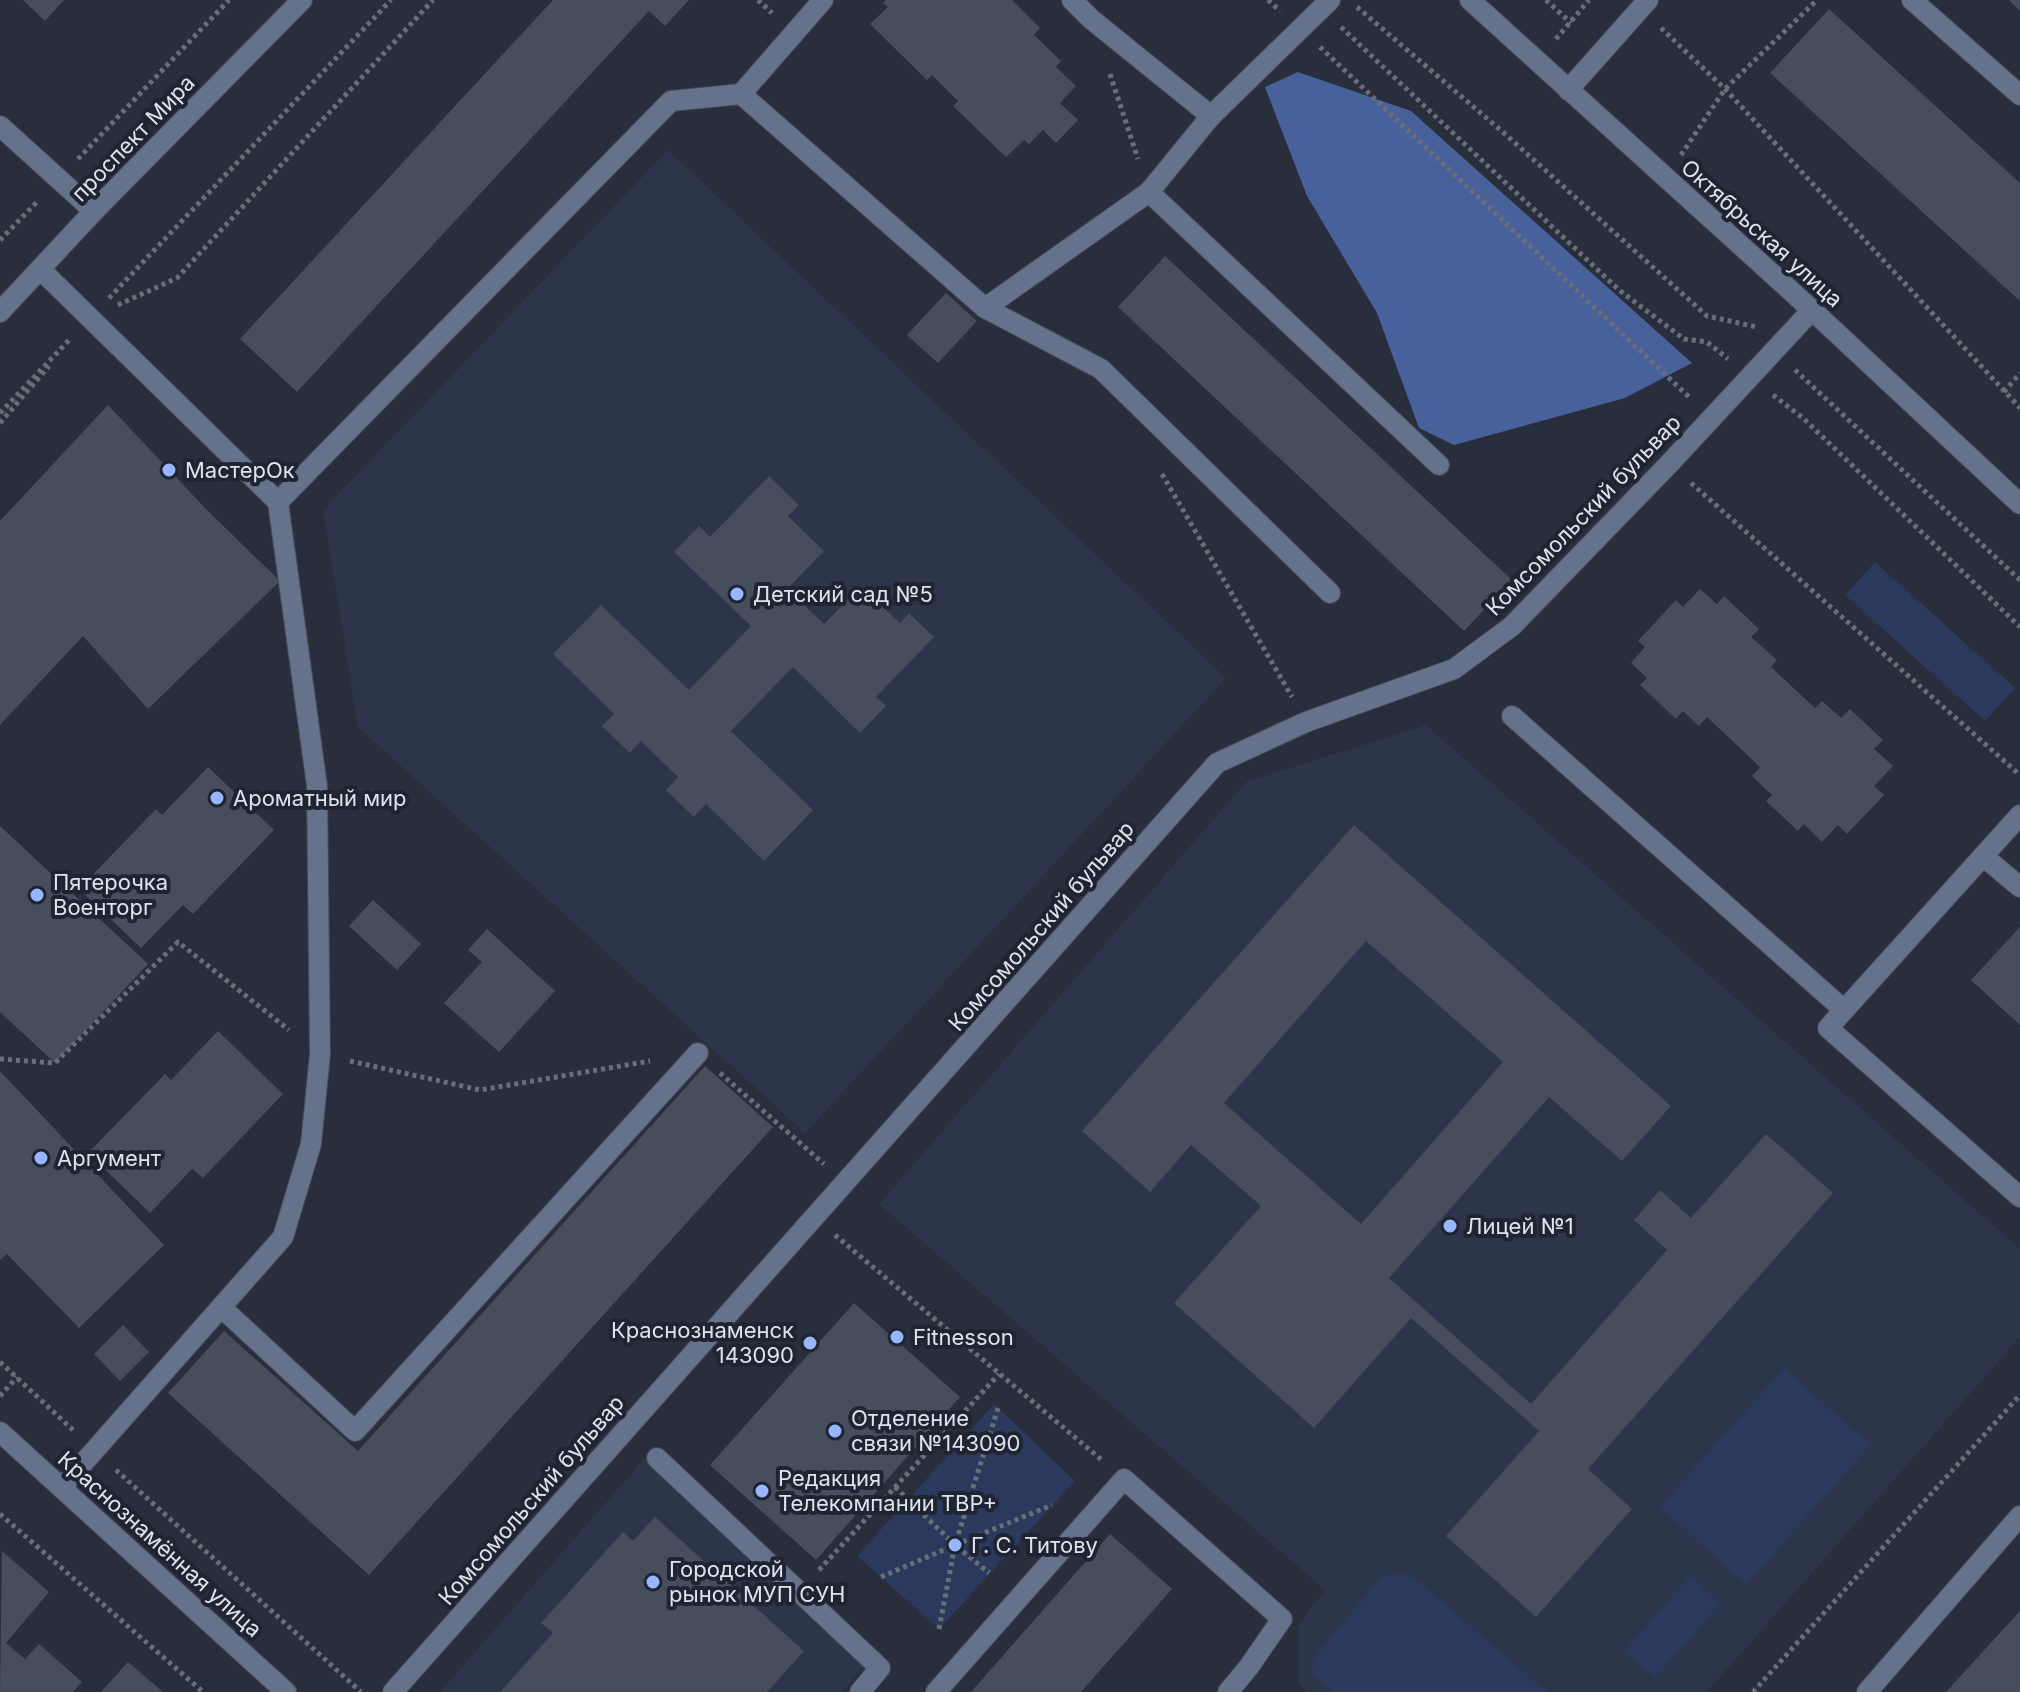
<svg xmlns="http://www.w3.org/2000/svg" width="2020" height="1692" font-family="Inter,sans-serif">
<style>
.built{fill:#2c3549}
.green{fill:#2a395c}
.forest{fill:#49619a}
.building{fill:#464d5c;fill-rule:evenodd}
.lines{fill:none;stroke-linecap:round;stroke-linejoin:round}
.minor-casing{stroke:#454b58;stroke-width:22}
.path{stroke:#686e7a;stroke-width:5;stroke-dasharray:4 4;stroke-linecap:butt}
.minor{stroke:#66718b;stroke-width:20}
.poi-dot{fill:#97b6fd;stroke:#1e2431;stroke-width:3}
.labels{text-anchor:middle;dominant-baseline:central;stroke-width:8;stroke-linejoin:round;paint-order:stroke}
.street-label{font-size:22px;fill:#dde2eb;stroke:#1e2431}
.poi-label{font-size:22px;fill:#dde2eb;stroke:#1e2431;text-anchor:start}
</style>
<rect width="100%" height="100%" fill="#282e3c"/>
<g class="built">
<polygon points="668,150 1226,678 805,1133 358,727 323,510"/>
<polygon points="1426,725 2020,1249 2020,1337 1707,1692 1307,1692 1298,1684 1298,1624 1325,1590 879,1204 1246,782"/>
<polygon points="645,1458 872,1657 842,1692 440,1692"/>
</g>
<g class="green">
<polygon points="1875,562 2015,688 1985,721 1845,595"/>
<polygon points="1784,1368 1871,1445 1746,1585 1659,1507"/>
<polygon points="994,1404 1075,1481 939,1629 857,1556"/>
<polygon points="1400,1573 1415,1578 1547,1692 1332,1692 1311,1671 1316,1655 1382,1576"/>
<polygon points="1690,1576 1721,1603 1655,1678 1624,1651"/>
</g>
<polygon class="forest" points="1298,72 1411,111 1692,363 1625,398 1454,445 1419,428 1377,313 1307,196 1265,87"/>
<g class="building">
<polygon points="23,0 64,0 45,21"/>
<polygon points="553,0 689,0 665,26 649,11 297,392 240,339"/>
<polygon points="886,0 1012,0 1040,28 1034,35 1061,61 1056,67 1076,86 1060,103 1078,120 1056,143 1043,130 1029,144 1024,140 1006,157 953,106 958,101 932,75 927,80 870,24 888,7 883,3"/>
<polygon points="2009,0 2020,0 2020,11"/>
<polygon points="1829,9 2020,183 2020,301 1770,73"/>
<polygon points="1165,256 1512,580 1464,631 1118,307"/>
<polygon points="946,293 977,321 938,363 907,335"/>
<polygon points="108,405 207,510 280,581 148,709 83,636 0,725 0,521"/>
<polygon points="769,476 799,505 788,516 824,551 787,589 824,624 861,586 900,623 909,613 934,637 876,697 886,706 860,733 793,667 731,731 813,810 764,861 706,804 694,817 666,790 678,777 641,741 630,753 602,726 614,714 553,654 601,605 689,690 751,626 674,552 699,526 710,537"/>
<polygon points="1700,589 1717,604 1724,596 1759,629 1751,637 1777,660 1771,667 1815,708 1822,701 1841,718 1850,709 1883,740 1874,749 1893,766 1874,786 1884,795 1847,834 1838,825 1822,842 1804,824 1798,831 1766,801 1772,795 1752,776 1760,767 1707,717 1699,726 1683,711 1676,719 1640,685 1647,678 1631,663 1645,647 1638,641 1676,600 1683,607"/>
<polygon points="208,767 274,830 193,914 183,905 141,948 79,889 156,809 162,815"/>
<path d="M1354 825 1671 1106 1622 1161 1549 1097 1389 1278 1531 1404 1667 1250 1634 1220 1660 1190 1691 1218 1766 1134 1833 1193 1588 1469 1632 1509 1536 1617 1446 1536 1539 1431 1411 1318 1314 1428 1174 1303 1261 1206 1191 1145 1150 1192 1082 1131ZM1366 941 1503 1062 1361 1224 1224 1103Z"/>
<polygon points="0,826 148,964 55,1063 0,1012"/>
<polygon points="373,900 421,944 397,970 349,926"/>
<polygon points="2020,927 2020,1025 1971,980"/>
<polygon points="487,929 555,991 499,1052 444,1003 482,962 468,950"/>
<polygon points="218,1031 283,1094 203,1178 192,1169 150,1213 88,1153 165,1074 171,1080"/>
<polygon points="705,1066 773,1127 369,1575 168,1393 224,1331 358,1451"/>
<polygon points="0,1071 164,1245 79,1328 7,1254 0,1260"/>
<polygon points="854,1303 960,1397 816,1560 710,1465"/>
<polygon points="123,1325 149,1352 120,1381 94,1354"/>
<polygon points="655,1517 804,1651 767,1692 500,1692 553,1633 541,1623 623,1532 633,1541"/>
<polygon points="1110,1534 1172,1589 1081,1692 971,1692"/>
<polygon points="2,1551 49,1592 6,1643 25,1659 39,1644 82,1682 73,1692 0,1692"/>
<polygon points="2020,1611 2020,1692 1946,1692"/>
<polygon points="128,1662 163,1692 101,1692"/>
</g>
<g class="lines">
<defs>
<g id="minor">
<polyline points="1072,0 1091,19 1211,116"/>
<polyline points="1470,0 1812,310 2020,504"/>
<polyline points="1912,0 2020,95"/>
<polyline points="1568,90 1648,0"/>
<polyline points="741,94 823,0"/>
<polyline points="0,126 94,211"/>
<polyline points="1149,192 1439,465"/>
<polyline points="40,269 278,502 317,786 320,1054 311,1144 283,1237 63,1486"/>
<polyline points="985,308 1101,369 1330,593"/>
<polyline points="0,312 94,211 302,0"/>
<polyline points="278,502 671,101 741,94 985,308 1149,192 1211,116 1330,0"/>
<polyline points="1512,716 1844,1010"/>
<polyline points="2020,815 1828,1028 2020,1197"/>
<polyline points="1983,856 2020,887"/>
<polyline points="222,1308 355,1431 698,1053"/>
<polyline points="0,1432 286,1692"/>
<polyline points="657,1458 880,1668 860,1692"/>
<polyline points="393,1692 1217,763 1306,722 1454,669 1512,626 1669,464 1812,310"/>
<polyline points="936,1692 1124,1479 1282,1619 1248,1668 1228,1692"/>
<polyline points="1867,1692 2020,1516"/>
</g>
</defs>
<use href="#minor" class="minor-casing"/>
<g class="path">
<polyline points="758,0 772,13"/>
<polyline points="1268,0 1280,11"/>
<polyline points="1546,0 1571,23"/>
<polyline points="1357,7 1504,133 1707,316 1757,327"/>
<polyline points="1341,27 1619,290 1684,339 1707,342 1728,359"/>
<polyline points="1661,28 1725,89 2020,408"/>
<polyline points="1556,39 1589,0"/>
<polyline points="1320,47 1690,398"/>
<polyline points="1110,74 1138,159"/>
<polyline points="1681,155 1725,89 1817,0"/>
<polyline points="78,159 229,0"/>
<polyline points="0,240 38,201"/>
<polyline points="109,298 391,0"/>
<polyline points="118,305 177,278 433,0"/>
<polyline points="1795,370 2020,580"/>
<polyline points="2004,392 2020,373"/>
<polyline points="1773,395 1803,418 2020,627"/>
<polyline points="0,413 71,338"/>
<polyline points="0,423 49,366"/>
<polyline points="1162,474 1292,697"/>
<polyline points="1691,483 2020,775"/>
<polyline points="0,1059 55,1063 178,942 289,1030"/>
<polyline points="350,1061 480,1090 650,1061"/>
<polyline points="720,1073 824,1164"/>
<polyline points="835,1235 1103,1461"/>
<polyline points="0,1362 73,1430"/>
<polyline points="0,1396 17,1377"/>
<polyline points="998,1408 955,1545 1052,1505"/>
<polyline points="116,1470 361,1692"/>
<polyline points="0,1514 203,1692"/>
<polyline points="819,1570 999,1374"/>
<polyline points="881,1577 955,1545 895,1487"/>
<polyline points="939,1629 955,1545 989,1573"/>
<polyline points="1753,1692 2020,1395"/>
</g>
<use href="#minor" class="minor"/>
</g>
<g class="poi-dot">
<circle cx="169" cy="470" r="8"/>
<circle cx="737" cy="594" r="8"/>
<circle cx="217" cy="798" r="8"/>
<circle cx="37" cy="895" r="8"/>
<circle cx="41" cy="1158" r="8"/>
<circle cx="1450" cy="1226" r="8"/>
<circle cx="897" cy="1337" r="8"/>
<circle cx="810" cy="1343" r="8"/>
<circle cx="835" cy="1431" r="8"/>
<circle cx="762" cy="1491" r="8"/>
<circle cx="955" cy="1545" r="8"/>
<circle cx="653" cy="1582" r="8"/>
</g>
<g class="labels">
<g class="street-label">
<text transform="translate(133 138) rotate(-46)">проспект Мира</text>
<text transform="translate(1762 233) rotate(42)">Октябрьская улица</text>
<text transform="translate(1583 515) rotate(-46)">Комсомольский бульвар</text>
<text transform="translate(1041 926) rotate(-49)">Комсомольский бульвар</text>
<text transform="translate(531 1500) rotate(-49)">Комсомольский бульвар</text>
<text transform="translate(160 1544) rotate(42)">Краснознамённая улица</text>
</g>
<g class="poi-label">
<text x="185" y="470">МастерОк</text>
<text x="753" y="594">Детский сад №5</text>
<text x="233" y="798">Ароматный мир</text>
<text x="53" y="882">Пятерочка<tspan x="53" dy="25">Военторг</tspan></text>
<text x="57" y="1158">Аргумент</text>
<text x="1466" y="1226">Лицей №1</text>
<text x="794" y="1330" text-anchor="end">Краснознаменск<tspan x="794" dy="25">143090</tspan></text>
<text x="913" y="1337">Fitnesson</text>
<text x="851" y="1418">Отделение<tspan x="851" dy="25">связи №143090</tspan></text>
<text x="778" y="1478">Редакция<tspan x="778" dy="25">Телекомпании ТВР+</tspan></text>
<text x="971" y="1545">Г. С. Титову</text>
<text x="669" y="1569">Городской<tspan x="669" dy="25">рынок МУП СУН</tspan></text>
</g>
</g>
</svg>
